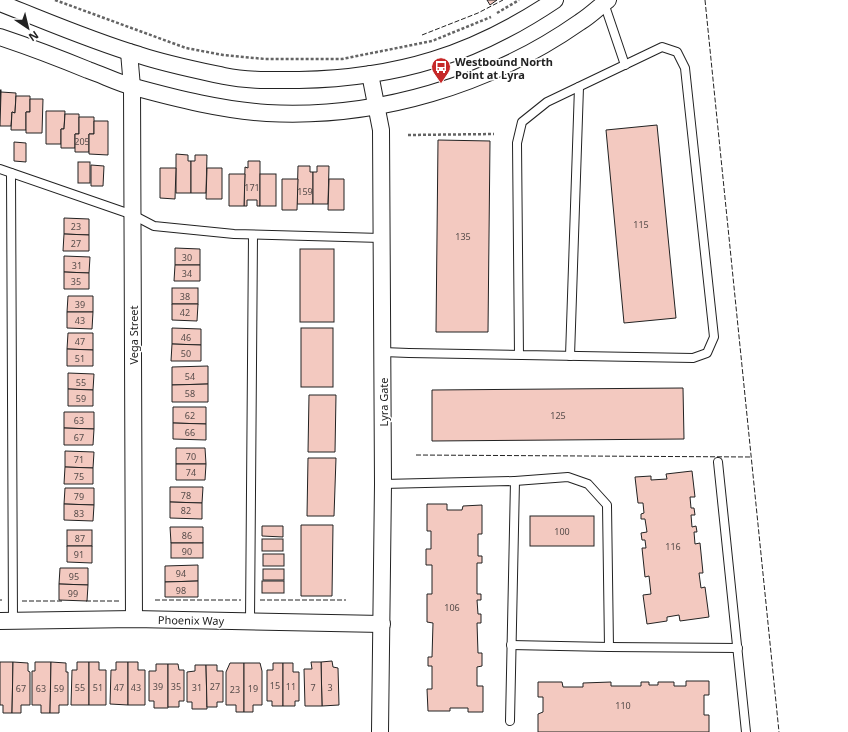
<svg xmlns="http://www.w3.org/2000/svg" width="848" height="732" font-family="'Noto Sans',sans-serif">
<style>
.building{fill:#f3c9c0;stroke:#222}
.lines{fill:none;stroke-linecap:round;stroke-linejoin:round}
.service-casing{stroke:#222;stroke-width:10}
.minor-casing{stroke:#222;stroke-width:18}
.path{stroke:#646464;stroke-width:2.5;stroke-dasharray:3 2;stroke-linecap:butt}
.service{stroke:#fff;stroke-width:8}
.minor{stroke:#fff;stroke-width:16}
.fence{stroke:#222;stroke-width:1;stroke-dasharray:5 2;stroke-linecap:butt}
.labels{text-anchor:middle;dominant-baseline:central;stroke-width:3;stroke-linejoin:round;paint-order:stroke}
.number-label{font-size:9px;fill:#564c4a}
.poi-label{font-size:11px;font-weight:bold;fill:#222;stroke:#fff;text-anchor:start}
.street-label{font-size:11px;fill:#222;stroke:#fff}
</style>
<rect width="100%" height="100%" fill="#fff"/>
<g class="building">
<polygon points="487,0 497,0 490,5"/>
<rect x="0" y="90" width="1" height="17"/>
<polygon points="1,92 16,93 15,113 12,112 11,126 0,126"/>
<polygon points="16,96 30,96 30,112 26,112 26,130 11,130 12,112 15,113"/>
<polygon points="30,99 43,99 42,133 26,133 26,112 30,112"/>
<polygon points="46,111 65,111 64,129 61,129 61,144 46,144"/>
<polygon points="65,114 79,114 79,134 75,134 75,148 61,148 61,129 64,129"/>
<polygon points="79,117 94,117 94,134 89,134 89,152 75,152 75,134 79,134"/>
<polygon points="94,121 108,121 108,155 89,154 89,134 94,134"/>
<polygon points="657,125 676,318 624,323 606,130"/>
<polygon points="438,140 490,141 488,332 436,332"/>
<polygon points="14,142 26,143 26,162 14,161"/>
<polygon points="176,154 188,155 188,161 191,161 191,193 176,193"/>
<polygon points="195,155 207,155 206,193 191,193 191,161 195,161"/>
<polygon points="248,161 260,161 260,206 257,206 257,200 247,200 247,206 244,206 245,167 248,168"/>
<rect x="78" y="162" width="12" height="21"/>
<polygon points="91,165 104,166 103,186 91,186"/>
<polygon points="298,166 310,166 310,172 313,172 313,204 297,204"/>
<polygon points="317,166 329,166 328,204 313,204 313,172 317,172"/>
<polygon points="160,168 176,168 175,199 160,198"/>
<polygon points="207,168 222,168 222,199 206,199"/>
<polygon points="229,174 245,174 244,206 229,206"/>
<rect x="260" y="174" width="16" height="32"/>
<polygon points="282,179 298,179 297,210 282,210"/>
<polygon points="329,179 344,179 344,210 328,210"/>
<polygon points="64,218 89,219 89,235 64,234"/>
<polygon points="64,234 89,235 89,251 63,251"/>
<polygon points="175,248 200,249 200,265 175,265"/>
<rect x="300" y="249" width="34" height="73"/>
<polygon points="64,256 90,257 89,273 64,272"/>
<polygon points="175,265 200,265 200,281 174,281"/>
<polygon points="64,272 89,273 89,289 64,289"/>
<rect x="172" y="288" width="26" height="16"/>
<polygon points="68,296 93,296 93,312 67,312"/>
<polygon points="172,304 198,304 197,321 172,320"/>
<polygon points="67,312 93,312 92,329 67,328"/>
<polygon points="172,328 201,329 201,345 172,344"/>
<rect x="301" y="328" width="32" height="59"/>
<polygon points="68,333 93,333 93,350 67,349"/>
<polygon points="172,344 201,345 201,361 171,361"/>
<polygon points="67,349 93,350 93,366 67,366"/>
<polygon points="208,366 208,384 172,385 172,367"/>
<polygon points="68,373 94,374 93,390 68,389"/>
<polygon points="208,384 208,402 172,402 172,385"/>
<polygon points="683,388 684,439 432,441 432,390"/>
<polygon points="68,389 93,390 93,406 68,406"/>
<polygon points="309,395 336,395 335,452 308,452"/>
<polygon points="173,407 206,407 206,424 173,423"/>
<polygon points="64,412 94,412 94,429 64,428"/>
<polygon points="173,423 206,424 206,440 173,439"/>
<polygon points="64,428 94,429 93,445 64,445"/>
<polygon points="176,448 205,448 206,464 176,464"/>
<polygon points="65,451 94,452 93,468 65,467"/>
<polygon points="308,458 336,458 334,516 307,516"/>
<polygon points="176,464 206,464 205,480 176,480"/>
<polygon points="65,467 93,468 93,484 64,484"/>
<polygon points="692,471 695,497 690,497 691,508 694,508 695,515 691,515 692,527 696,526 697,532 694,532 695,544 700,543 703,573 699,573 701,588 705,587 709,617 680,621 679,615 667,617 667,621 647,624 643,595 651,594 649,576 645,577 642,548 646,548 645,540 642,540 641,533 647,532 645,519 641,519 641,514 644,513 643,503 638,503 635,477 651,476 651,480 667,479 666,474"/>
<polygon points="170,487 203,487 202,503 170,502"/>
<polygon points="65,488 94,488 94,505 64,504"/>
<polygon points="170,502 202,503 202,519 170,518"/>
<polygon points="64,504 94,505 93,521 64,520"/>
<polygon points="427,504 447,504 447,510 462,510 463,506 482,505 482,534 478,534 478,556 482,556 482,563 477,563 477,594 481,594 481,600 477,600 478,614 481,614 481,623 477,623 478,653 482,653 482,666 477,667 477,686 483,686 483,712 468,712 468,708 450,708 450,711 428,711 427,689 432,689 432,666 428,666 428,657 432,657 433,623 427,622 427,594 432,594 432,565 426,565 426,549 431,549 431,531 427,531"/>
<rect x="530" y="516" width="64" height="30"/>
<polygon points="301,525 333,525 332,596 301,596"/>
<polygon points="262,526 283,526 283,537 262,536"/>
<polygon points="170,527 203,527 203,543 171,543"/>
<rect x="67" y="530" width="25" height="16"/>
<rect x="262" y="539" width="21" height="12"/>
<rect x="171" y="543" width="32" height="15"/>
<polygon points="67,546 92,546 92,563 67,562"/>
<rect x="263" y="554" width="21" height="12"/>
<polygon points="198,565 198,581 165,582 165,566"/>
<polygon points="60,568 88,568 88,585 59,584"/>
<rect x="263" y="569" width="21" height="11"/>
<polygon points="198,581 198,597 165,597 165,582"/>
<rect x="262" y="581" width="22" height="12"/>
<polygon points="59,584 88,585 87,601 59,600"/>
<polygon points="332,661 333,667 338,668 339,705 322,706 321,662"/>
<polygon points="0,662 13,662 12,713 3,713 3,705 0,705"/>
<polygon points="13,662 28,663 28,671 30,672 30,705 21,705 21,713 12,713"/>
<polygon points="35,662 51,662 50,713 41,713 41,705 32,705 32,671 35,671"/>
<polygon points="51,662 66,663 66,672 68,672 68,705 59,705 59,713 50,713"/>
<polygon points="77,662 89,662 89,705 71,705 72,670 77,670"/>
<polygon points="89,662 99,662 99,670 106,670 106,705 89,705"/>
<polygon points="116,662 128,662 128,705 110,704 111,670 116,670"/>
<polygon points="128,662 138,662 138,670 145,670 145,705 128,705"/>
<polygon points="311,662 321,662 322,706 305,706 304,669 312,669"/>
<polygon points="230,663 244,663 244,712 236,712 236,705 226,705 226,672"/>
<polygon points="244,663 260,663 262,671 262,705 253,705 253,712 244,712"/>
<polygon points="273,663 283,663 283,706 272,706 272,701 267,701 267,670 273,670"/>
<polygon points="283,663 293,663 293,672 299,672 299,701 295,701 295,706 283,706"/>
<polygon points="156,664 168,664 168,708 154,708 154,701 149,701 149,671 156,671"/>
<polygon points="168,664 178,664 179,670 184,670 184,701 179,701 179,707 168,707"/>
<polygon points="195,665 206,665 207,709 192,709 192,702 187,702 187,672 195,671"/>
<polygon points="206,665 217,665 217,671 223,671 223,702 217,702 217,707 207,707"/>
<polygon points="686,681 709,681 709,695 704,695 704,715 709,715 709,732 538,732 538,714 543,712 543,697 538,697 538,682 562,682 563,687 583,687 583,683 611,682 611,686 641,686 641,682 649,682 649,685 658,685 658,682 674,682 674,686 686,686"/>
</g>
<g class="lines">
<defs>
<g id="service">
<polyline points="604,3 625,65"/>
<polyline points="0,169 133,215 154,226 234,234 381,238"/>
<polyline points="11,173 13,621"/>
<polyline points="383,352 409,353 693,358 707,353 714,337 685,68 677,52 662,47 547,102 522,122 517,143 519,355"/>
<polyline points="570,356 579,87"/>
<polyline points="718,462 746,732"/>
<polyline points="383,484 515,481 510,721"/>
<polyline points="250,621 253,235"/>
<polyline points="511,645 609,647 607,505 588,484 568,477 515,481"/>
<polyline points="609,647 738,648"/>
</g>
<g id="minor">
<path d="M0 3C46 21 92 41 139 55 166 64 196 70 224 76 248 81 274 80 299 80 398 78 473 55 555 0"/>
<path d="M0 37C30 47 59 58 88 70 103 75 118 83 134 87 178 99 222 110 267 113 377 119 490 85 580 22 590 16 599 7 608 0"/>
<polyline points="129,52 132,87 134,619"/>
<polyline points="370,74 381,130 383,484 380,732"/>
<polyline points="0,621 134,619 382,624"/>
</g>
</defs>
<use href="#service" class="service-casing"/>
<use href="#minor" class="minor-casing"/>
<g class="path">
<polyline points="55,0 186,48 223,55 265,59 342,59 432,41 491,17"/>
<polyline points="497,13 519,0"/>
<polyline points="408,135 494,134"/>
</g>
<use href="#service" class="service"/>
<use href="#minor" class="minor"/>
<g class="fence">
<polyline points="705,0 779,732"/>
<polyline points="422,35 478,13 503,0"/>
<polyline points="416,455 751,457"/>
<polyline points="0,600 2,600"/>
<polyline points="155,600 241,600"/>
<polyline points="260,600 346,600"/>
<polyline points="22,601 62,601"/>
<polyline points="86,601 120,601"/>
</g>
</g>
<defs>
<symbol id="bus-pin" viewBox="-11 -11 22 30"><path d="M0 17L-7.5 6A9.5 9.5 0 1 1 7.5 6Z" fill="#c62828" stroke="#fff"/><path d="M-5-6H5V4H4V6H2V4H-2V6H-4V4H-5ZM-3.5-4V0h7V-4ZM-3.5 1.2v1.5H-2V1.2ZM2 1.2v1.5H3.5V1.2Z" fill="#fff"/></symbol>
</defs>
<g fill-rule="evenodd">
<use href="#bus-pin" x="430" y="56" width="22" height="30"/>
</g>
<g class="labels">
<g class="number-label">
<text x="82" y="141">205</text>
<text x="252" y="187">171</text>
<text x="305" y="191">159</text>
<text x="641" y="224">115</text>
<text x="76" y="226">23</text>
<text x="463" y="236">135</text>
<text x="76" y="243">27</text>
<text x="187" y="257">30</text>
<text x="77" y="265">31</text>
<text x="187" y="273">34</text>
<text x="76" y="281">35</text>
<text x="185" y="296">38</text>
<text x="80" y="304">39</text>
<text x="185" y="312">42</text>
<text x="80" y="320">43</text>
<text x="186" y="337">46</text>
<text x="80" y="341">47</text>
<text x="186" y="353">50</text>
<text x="80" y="358">51</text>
<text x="190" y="376">54</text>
<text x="81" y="382">55</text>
<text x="190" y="393">58</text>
<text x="81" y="398">59</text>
<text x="190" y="415">62</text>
<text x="558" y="415">125</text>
<text x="79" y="420">63</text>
<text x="190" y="432">66</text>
<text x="79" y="437">67</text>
<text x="191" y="456">70</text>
<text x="79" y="459">71</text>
<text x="191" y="472">74</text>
<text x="79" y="476">75</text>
<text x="186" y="495">78</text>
<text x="79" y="496">79</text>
<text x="186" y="510">82</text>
<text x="79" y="513">83</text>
<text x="562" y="531">100</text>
<text x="187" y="535">86</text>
<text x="80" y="538">87</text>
<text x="673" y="546">116</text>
<text x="187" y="551">90</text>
<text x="79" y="554">91</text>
<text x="181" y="573">94</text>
<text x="74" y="576">95</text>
<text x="181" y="590">98</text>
<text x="73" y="593">99</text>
<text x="452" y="607">106</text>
<text x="275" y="685">15</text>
<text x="158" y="686">39</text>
<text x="176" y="686">35</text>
<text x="215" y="686">27</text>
<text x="291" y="686">11</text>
<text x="80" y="687">55</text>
<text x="98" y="687">51</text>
<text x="119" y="687">47</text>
<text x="136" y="687">43</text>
<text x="197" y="687">31</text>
<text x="313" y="687">7</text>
<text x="330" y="687">3</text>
<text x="21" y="688">67</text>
<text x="41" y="688">63</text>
<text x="59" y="688">59</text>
<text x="253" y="688">19</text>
<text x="235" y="689">23</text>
<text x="623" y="705">110</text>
</g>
<g class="poi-label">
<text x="455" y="61">Westbound North<tspan x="455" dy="13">Point at Lyra</tspan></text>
</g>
<g class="street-label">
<text transform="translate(133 335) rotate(-90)">Vega Street</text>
<text transform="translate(383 402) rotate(-90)">Lyra Gate</text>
<text transform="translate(191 620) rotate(1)">Phoenix Way</text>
</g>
</g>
<g transform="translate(28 28) rotate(145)" stroke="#ffffff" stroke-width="3" paint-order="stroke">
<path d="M0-3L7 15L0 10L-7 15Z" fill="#222222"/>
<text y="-6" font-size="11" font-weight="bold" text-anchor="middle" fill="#222222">N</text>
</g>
</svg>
